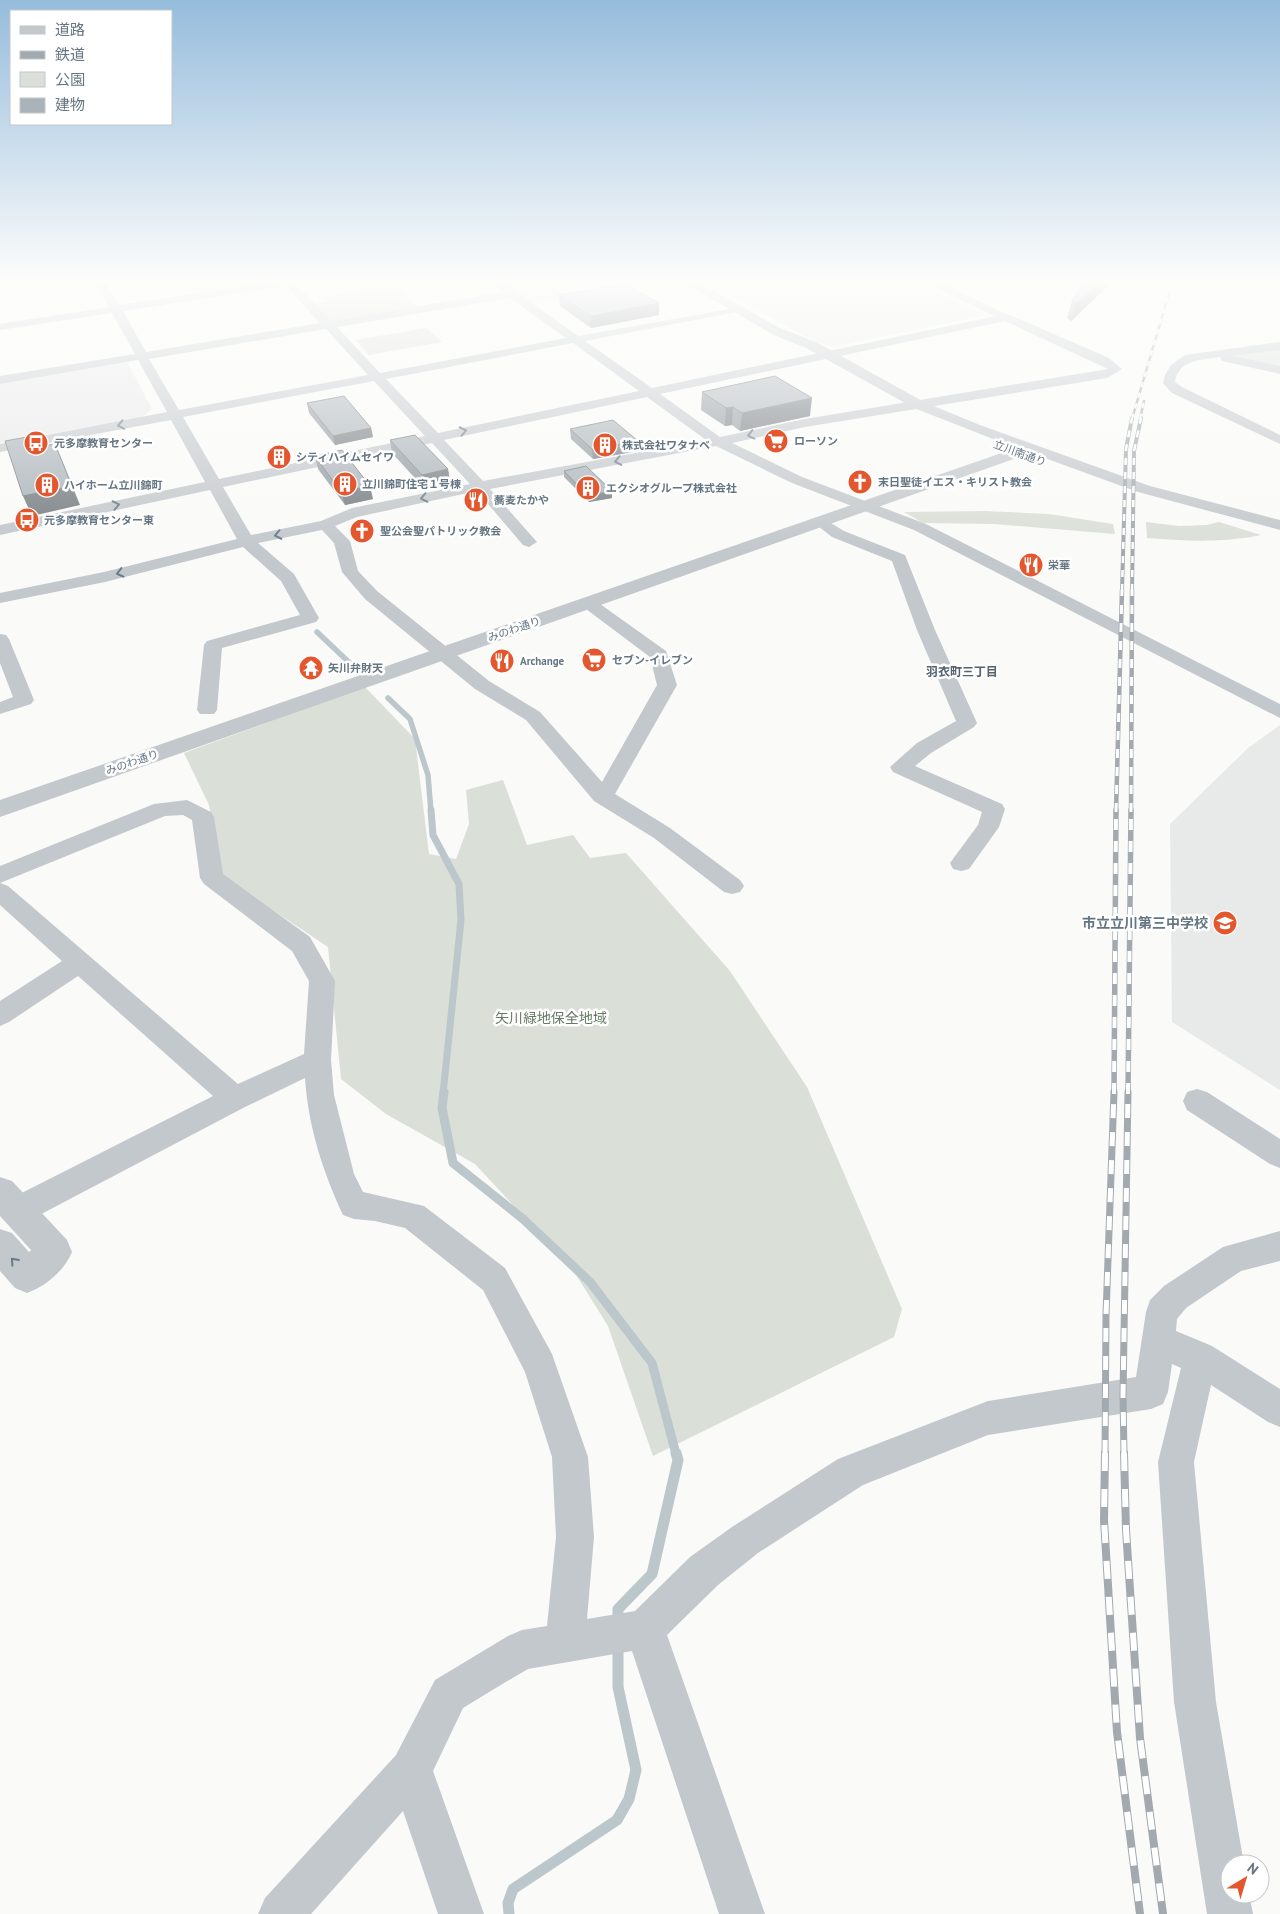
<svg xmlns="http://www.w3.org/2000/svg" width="1280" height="1914" font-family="'PT Sans','Noto Sans JP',sans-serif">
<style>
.built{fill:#e8e9e9}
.green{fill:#dadfd7}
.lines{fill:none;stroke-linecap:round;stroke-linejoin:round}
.stream-far3{stroke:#bbc7cb;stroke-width:5.5}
.stream-far2{stroke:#bbc7cb;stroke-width:7}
.stream-far1{stroke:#bbc7cb;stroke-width:9}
.stream{stroke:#bbc7cb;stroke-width:11}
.minor{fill:#c3c8cc;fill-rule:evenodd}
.tertiary{fill:#c3c8cc;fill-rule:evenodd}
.rail-far5-casing{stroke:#a2aab0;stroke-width:2.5}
.rail-far4-casing{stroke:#a2aab0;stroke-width:4}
.rail-far3-casing{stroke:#a2aab0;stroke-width:4.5}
.rail-far2-casing{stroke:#a2aab0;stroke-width:5.5}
.rail-far1-casing{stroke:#a2aab0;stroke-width:7}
.rail-casing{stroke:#a2aab0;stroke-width:8}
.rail-far5{stroke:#fff;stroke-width:2;stroke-dasharray:5.5;stroke-linecap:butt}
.rail-far4{stroke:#fff;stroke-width:2.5;stroke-dasharray:7;stroke-linecap:butt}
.rail-far3{stroke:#fff;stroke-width:3;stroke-dasharray:9;stroke-linecap:butt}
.rail-far2{stroke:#fff;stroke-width:4;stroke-dasharray:11;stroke-linecap:butt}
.rail-far1{stroke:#fff;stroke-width:5;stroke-dasharray:14;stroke-linecap:butt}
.rail{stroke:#fff;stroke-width:6;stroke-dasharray:18;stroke-linecap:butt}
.wall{fill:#929a9f}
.shaded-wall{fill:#777d82}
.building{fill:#aab3b9;stroke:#777d82}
.oneway{stroke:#6a7a87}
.labels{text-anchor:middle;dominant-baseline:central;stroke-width:5;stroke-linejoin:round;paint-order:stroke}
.far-poi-label{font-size:11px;font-weight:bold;fill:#657683;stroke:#fff;text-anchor:start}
.far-street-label{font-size:11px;fill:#657683;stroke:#fff}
.far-neighbourhood-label{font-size:12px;font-weight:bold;fill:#57646e;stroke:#fff}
.poi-label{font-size:14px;font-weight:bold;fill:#657683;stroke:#fff;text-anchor:end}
.park-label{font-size:14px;fill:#687a64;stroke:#fff}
</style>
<rect width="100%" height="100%" fill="#fafaf8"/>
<g class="built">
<polygon points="501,283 602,283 611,289 531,303"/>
<polygon points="709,283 918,283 983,313 982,316 835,346 825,345 804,336"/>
<polygon points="127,362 152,409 142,417 0,443 0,384"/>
<polygon points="1280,725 1280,1090 1172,1022 1170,824 1248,748"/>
</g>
<g class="green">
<polygon points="398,286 405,292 402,293 420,309 332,324 311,304 327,302 322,297"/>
<polygon points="426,328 442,342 369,355 355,340"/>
<polygon points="1280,348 1280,367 1218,355"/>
<polygon points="986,511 1049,514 1113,524 1115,534 994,524 923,523 904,512"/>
<path d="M1146 522 1179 526 1207 525 1219 522 1261 535C1222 543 1186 541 1147 538Z"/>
<polygon points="365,687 415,739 429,854 456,859 469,824 466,790 503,780 527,845 573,835 590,858 626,853 730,971 807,1087 902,1309 894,1337 653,1456 608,1326 573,1270 475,1164 386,1114 341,1079 328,947 222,876 209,805 184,753"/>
</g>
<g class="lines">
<g class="stream-far3">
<polyline points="317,632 356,669"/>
<polyline points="388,698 410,719 428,775 431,812"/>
</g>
<polyline class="stream-far2" points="431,810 433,835 459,884 461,920 443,1094"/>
<polyline class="stream-far1" points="444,1092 442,1108 453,1163 523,1219 590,1282 652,1363 676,1454"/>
<g class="stream">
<polyline points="618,1622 618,1609 652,1574 678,1460 676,1453"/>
<polyline points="509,1914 508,1903 513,1889 617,1820 629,1799 636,1770 618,1687 618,1646"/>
</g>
<g class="minor">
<path d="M96 283H106L119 305 264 283H295L331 321 503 292 492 283H504L578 336 741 307 743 309 737 312 585 341 652 388 1006 314 1010 315 1109 358 1122 369 1107 378 805 427 732 443 802 477 926 524 1280 704V718L914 530 792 483 716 446 490 489 537 542 529 547 523 545 477 491 357 517 335 526 350 541 358 571 377 591 489 681 540 712 602 782 657 685 650 657 578 603 581 599H593L666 651 677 685 615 794 670 828 740 880 744 886 740 892 732 894 724 892 654 838 594 801 526 720 475 689 365 599 342 572 334 543 322 530 258 543 294 574 319 618 316 622 222 648 217 710 214 714H200L197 710 204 645 207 641 300 615 281 581 243 547 105 582 0 603V593L104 572 237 539 210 490 0 535V525L205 482 171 420 0 452V444L167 412 138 360 0 384V376L135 354 112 313 0 330V324L109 307ZM286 286 320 323 146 352 123 311ZM510 298 566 338 380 373 337 327ZM1005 321 1108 369 805 419 720 437 660 394ZM326 329 368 375 179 410 149 359ZM573 343 639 391 438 433 386 379ZM374 381 425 436 219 479 183 417ZM647 397 706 440 483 481 444 440ZM432 443 470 484 352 508 321 521 251 535 223 487Z"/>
<path d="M1280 342V350L1233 356 1280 366V374L1222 361 1220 357C1203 360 1178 359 1175 382L1182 387 1280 435V444L1172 393 1163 383 1165 375 1171 365 1185 355Z"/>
<polygon points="821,517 844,531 905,555 935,630 977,723 974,727 931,753 915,766 1002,804 1005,809 999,827 969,869 961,871 953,869 950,863 978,825 982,812 893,772 890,767 917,743 956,721 917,630 892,561 832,537 813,522"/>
<polygon points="0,634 6,635 9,639 34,700 31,704 0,714 0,702 13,697 0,663"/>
<path d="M187 800 211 812 214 817 223 874 310 937 335 981 331 1060 334 1095 354 1174 363 1192 424 1206 505 1268 552 1354 588 1457 594 1537 587 1619 635 1611 690 1557 732 1527 838 1459 988 1401 1136 1377 1146 1312 1150 1300 1164 1286 1223 1247 1280 1231V1261L1241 1271 1186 1308 1177 1319 1176 1331 1212 1346 1280 1389V1427L1268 1422 1211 1385 1194 1462 1216 1702 1244 1864H1230V1894H1249L1253 1914H1207L1174 1702 1158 1462 1181 1368 1172 1364 1168 1392 1163 1404 1151 1409 988 1435 863 1485 758 1553 718 1585 667 1635 765 1914H719L632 1651 528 1669 504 1683 463 1708 433 1771 484 1914H438L403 1811 311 1914H258L265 1898 396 1755 435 1680 508 1636 522 1630 547 1626 556 1537 552 1457 525 1372 483 1290 405 1228 375 1221 354 1219 343 1215C323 1172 308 1126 305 1078L245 1107 28 1221 17 1225 6 1221 2 1211 6 1201 213 1096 78 976 9 1022 0 1026V1001L62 961 0 905V883L8 886 238 1084 304 1054 309 981 292 951 204 884 200 878 192 820 183 815 165 816 0 883V866L154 804Z"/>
<polygon points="1197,1089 1207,1092 1280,1139 1280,1168 1270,1164 1187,1110 1183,1101 1187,1092"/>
</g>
<g class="tertiary">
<polygon points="684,283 699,283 782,329 816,342 924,402 980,425 1150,486 1280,520 1280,530 1138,492 1031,453 0,817 0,800 1016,448 914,408 806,348 774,335"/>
<polygon points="926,283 942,283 1012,317 1010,320 1002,320"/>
<path d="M0 1177 12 1181 67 1240 72 1252C64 1271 46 1286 27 1293L15 1288 0 1271V1229L12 1233 29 1252 31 1250 0 1216Z"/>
</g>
<defs>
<g id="rail-far5">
<polyline points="1132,419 1172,283"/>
<polyline points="1140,419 1144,401"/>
</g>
<g id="rail-far4">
<polyline points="1122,591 1126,449 1132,418"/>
<polyline points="1132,591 1134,451 1141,418"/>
</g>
<g id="rail-far3">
<polyline points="1116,812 1122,590"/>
<polyline points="1131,812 1132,590"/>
</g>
<g id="rail-far2">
<polyline points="1114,1094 1116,810"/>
<polyline points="1128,1094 1131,810"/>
</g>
<g id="rail-far1">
<polyline points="1105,1454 1106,1315 1114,1092"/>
<polyline points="1124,1454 1123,1396 1128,1092"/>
</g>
<g id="rail">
<polyline points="1105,1453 1104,1520 1117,1732 1140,1914"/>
<polyline points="1124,1453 1126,1530 1140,1738 1163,1914"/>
</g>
</defs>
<use href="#rail-far5" class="rail-far5-casing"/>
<use href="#rail-far4" class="rail-far4-casing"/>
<use href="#rail-far3" class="rail-far3-casing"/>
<use href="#rail-far2" class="rail-far2-casing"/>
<use href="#rail-far1" class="rail-far1-casing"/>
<use href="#rail" class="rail-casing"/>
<use href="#rail-far5" class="rail-far5"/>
<use href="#rail-far4" class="rail-far4"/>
<use href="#rail-far3" class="rail-far3"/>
<use href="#rail-far2" class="rail-far2"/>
<use href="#rail-far1" class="rail-far1"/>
<use href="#rail" class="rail"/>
</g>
<g class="wall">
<polygon points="1083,283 1111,283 1071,321 1067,318 1072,301"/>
<polygon points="559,295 659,303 659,315 591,328 560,306"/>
<polygon points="702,392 810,416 740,431 732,425 725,426 701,410"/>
<polygon points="307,403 371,428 373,437 335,445 309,413"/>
<polygon points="570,429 638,451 593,459 571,439"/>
<polygon points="390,440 448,469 450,482 424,488 392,453"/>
<polygon points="315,456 373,499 345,505 318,469"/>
<polygon points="564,471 612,498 589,502 564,477"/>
</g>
<g class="shaded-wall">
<polygon points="1099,283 1111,283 1071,321 1076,304"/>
<polygon points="659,303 659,315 591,328 591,316"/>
<polygon points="812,398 810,416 740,431 742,413"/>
<polygon points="733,407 732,425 725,426 726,408"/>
<polygon points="371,428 373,437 335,445 333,436"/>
<polygon points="638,441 638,451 593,459 592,449"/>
<polygon points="55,444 80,505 32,516 23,496"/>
<polygon points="448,469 450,482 424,488 422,475"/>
<polygon points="370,486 373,499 345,505 341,492"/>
<polygon points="612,491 612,498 589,502 588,496"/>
</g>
<g class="building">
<polygon points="1083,283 1099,283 1076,304 1072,301"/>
<polygon points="626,284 659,303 591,316 559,295"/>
<polygon points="775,376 812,398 742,413 733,407 726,408 702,392"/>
<polygon points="344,396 371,428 333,436 307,403"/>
<polygon points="613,420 638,441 592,449 570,429"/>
<polygon points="38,435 42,446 55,444 72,486 23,496 5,441"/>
<polygon points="415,435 448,469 422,475 390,440"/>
<polygon points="342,450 370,486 341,492 315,456"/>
<polygon points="586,466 612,491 588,496 564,471"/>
</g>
<defs><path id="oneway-chevron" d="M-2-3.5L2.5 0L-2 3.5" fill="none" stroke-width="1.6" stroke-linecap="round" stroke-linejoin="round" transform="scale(1.25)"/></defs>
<g class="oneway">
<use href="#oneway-chevron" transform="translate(121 425) rotate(169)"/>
<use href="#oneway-chevron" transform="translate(463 431) rotate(-12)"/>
<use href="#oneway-chevron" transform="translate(751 435) rotate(167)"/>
<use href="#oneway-chevron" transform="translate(618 461) rotate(169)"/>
<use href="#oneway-chevron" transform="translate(424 498) rotate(168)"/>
<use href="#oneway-chevron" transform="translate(116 505) rotate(-12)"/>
<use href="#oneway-chevron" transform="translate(278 535) rotate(168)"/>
<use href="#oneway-chevron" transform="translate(120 573) rotate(166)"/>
<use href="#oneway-chevron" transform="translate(14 1261) rotate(-132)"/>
</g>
<linearGradient id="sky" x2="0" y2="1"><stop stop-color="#96bcdc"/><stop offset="0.51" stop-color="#fdfdfc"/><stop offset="1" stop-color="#fdfdfc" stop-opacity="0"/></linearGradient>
<rect width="1280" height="551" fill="url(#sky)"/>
<defs>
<symbol id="supermarket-disc" viewBox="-11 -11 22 22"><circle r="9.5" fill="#e4572e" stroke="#fff"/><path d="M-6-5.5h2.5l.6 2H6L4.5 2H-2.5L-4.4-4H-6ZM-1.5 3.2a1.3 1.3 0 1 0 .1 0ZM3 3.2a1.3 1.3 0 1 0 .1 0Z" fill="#fff"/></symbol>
<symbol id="bus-disc" viewBox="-11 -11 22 22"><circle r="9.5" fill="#e4572e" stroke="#fff"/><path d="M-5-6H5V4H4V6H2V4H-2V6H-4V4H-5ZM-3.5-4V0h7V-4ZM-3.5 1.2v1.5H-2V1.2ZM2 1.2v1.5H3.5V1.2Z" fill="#fff"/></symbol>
<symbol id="building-disc" viewBox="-11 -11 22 22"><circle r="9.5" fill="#e4572e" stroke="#fff"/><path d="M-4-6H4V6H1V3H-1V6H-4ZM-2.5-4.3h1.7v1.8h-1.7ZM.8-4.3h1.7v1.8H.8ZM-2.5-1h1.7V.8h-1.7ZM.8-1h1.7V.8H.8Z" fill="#fff"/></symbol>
<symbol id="church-disc" viewBox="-11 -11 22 22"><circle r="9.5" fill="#e4572e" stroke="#fff"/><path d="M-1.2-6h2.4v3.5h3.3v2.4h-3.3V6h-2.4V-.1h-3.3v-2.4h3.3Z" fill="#fff"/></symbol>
<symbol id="restaurant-disc" viewBox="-11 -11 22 22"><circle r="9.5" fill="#e4572e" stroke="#fff"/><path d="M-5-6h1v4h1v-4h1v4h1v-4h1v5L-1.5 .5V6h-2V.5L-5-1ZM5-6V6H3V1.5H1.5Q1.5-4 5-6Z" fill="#fff"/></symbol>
<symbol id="temple-disc" viewBox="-11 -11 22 22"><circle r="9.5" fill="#e4572e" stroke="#fff"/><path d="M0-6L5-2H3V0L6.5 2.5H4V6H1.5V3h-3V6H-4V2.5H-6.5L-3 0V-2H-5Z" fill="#fff"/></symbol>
<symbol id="school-disc" viewBox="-11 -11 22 22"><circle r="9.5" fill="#e4572e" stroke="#fff"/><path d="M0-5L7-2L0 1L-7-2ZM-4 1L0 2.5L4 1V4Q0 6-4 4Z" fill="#fff"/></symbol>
</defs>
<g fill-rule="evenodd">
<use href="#supermarket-disc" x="762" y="427" width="28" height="28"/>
<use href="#bus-disc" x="22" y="429" width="28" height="28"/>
<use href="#building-disc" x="591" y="431" width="28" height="28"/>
<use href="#building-disc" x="265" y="443" width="28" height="28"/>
<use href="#church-disc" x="846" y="468" width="28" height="28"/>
<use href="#building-disc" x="331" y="470" width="28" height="28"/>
<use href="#building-disc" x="33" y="471" width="28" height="28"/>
<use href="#building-disc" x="574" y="474" width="28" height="28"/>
<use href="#restaurant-disc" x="462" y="486" width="28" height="28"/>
<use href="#bus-disc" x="13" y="506" width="28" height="28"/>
<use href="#church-disc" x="348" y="517" width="28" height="28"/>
<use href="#restaurant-disc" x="1017" y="551" width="28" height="28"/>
<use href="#supermarket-disc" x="580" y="646" width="28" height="28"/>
<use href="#restaurant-disc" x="488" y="647" width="28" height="28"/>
<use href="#temple-disc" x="297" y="654" width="28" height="28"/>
<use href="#school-disc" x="1211" y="909" width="28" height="28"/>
</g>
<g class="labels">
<g class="far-poi-label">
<text x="794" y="441">ローソン</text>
<text x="54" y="443">元多摩教育センター</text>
<text x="622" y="445">株式会社ワタナベ</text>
<text x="296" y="457">シティハイムセイワ</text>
<text x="878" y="482">末日聖徒イエス・キリスト教会</text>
<text x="362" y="484">立川錦町住宅１号棟</text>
<text x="64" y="485">ハイホーム立川錦町</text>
<text x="606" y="488">エクシオグループ株式会社</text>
<text x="494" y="500">蕎麦たかや</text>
<text x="44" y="520">元多摩教育センター東</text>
<text x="380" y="531">聖公会聖パトリック教会</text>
<text x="1048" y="565">栄華</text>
<text x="612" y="660">セブン-イレブン</text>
<text x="520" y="661">Archange</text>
<text x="328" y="668">矢川弁財天</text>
</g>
<g class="far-street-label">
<text transform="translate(1020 453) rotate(20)">立川南通り</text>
<text transform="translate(514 629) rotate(-19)">みのわ通り</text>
<text transform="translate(132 762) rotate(-19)">みのわ通り</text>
</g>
<g class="far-neighbourhood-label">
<text x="962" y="671">羽衣町三丁目</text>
</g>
<g class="poi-label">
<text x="1208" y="923">市立立川第三中学校</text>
</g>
<g class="park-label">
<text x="551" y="1018">矢川緑地保全地域</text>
</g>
</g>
<rect x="10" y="10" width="162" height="115" fill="#ffffff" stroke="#c1c8cd"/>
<rect x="20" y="26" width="25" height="8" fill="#c3c8cc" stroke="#c1c8cd"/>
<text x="55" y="35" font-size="15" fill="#657683">道路</text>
<rect x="20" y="51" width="25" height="8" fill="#a2aab0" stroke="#c1c8cd"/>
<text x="55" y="60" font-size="15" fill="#657683">鉄道</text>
<rect x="20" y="72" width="25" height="15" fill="#dadfd7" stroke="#c1c8cd"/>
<text x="55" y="85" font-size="15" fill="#657683">公園</text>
<rect x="20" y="98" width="25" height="15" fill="#aab3b9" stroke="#c1c8cd"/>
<text x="55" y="110" font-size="15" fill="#657683">建物</text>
<g transform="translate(1245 1879) rotate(38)"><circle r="24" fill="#ffffff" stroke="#c1c8cd"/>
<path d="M0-4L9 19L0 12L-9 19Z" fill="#e4572e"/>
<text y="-8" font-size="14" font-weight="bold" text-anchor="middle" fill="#657683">N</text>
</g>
</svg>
